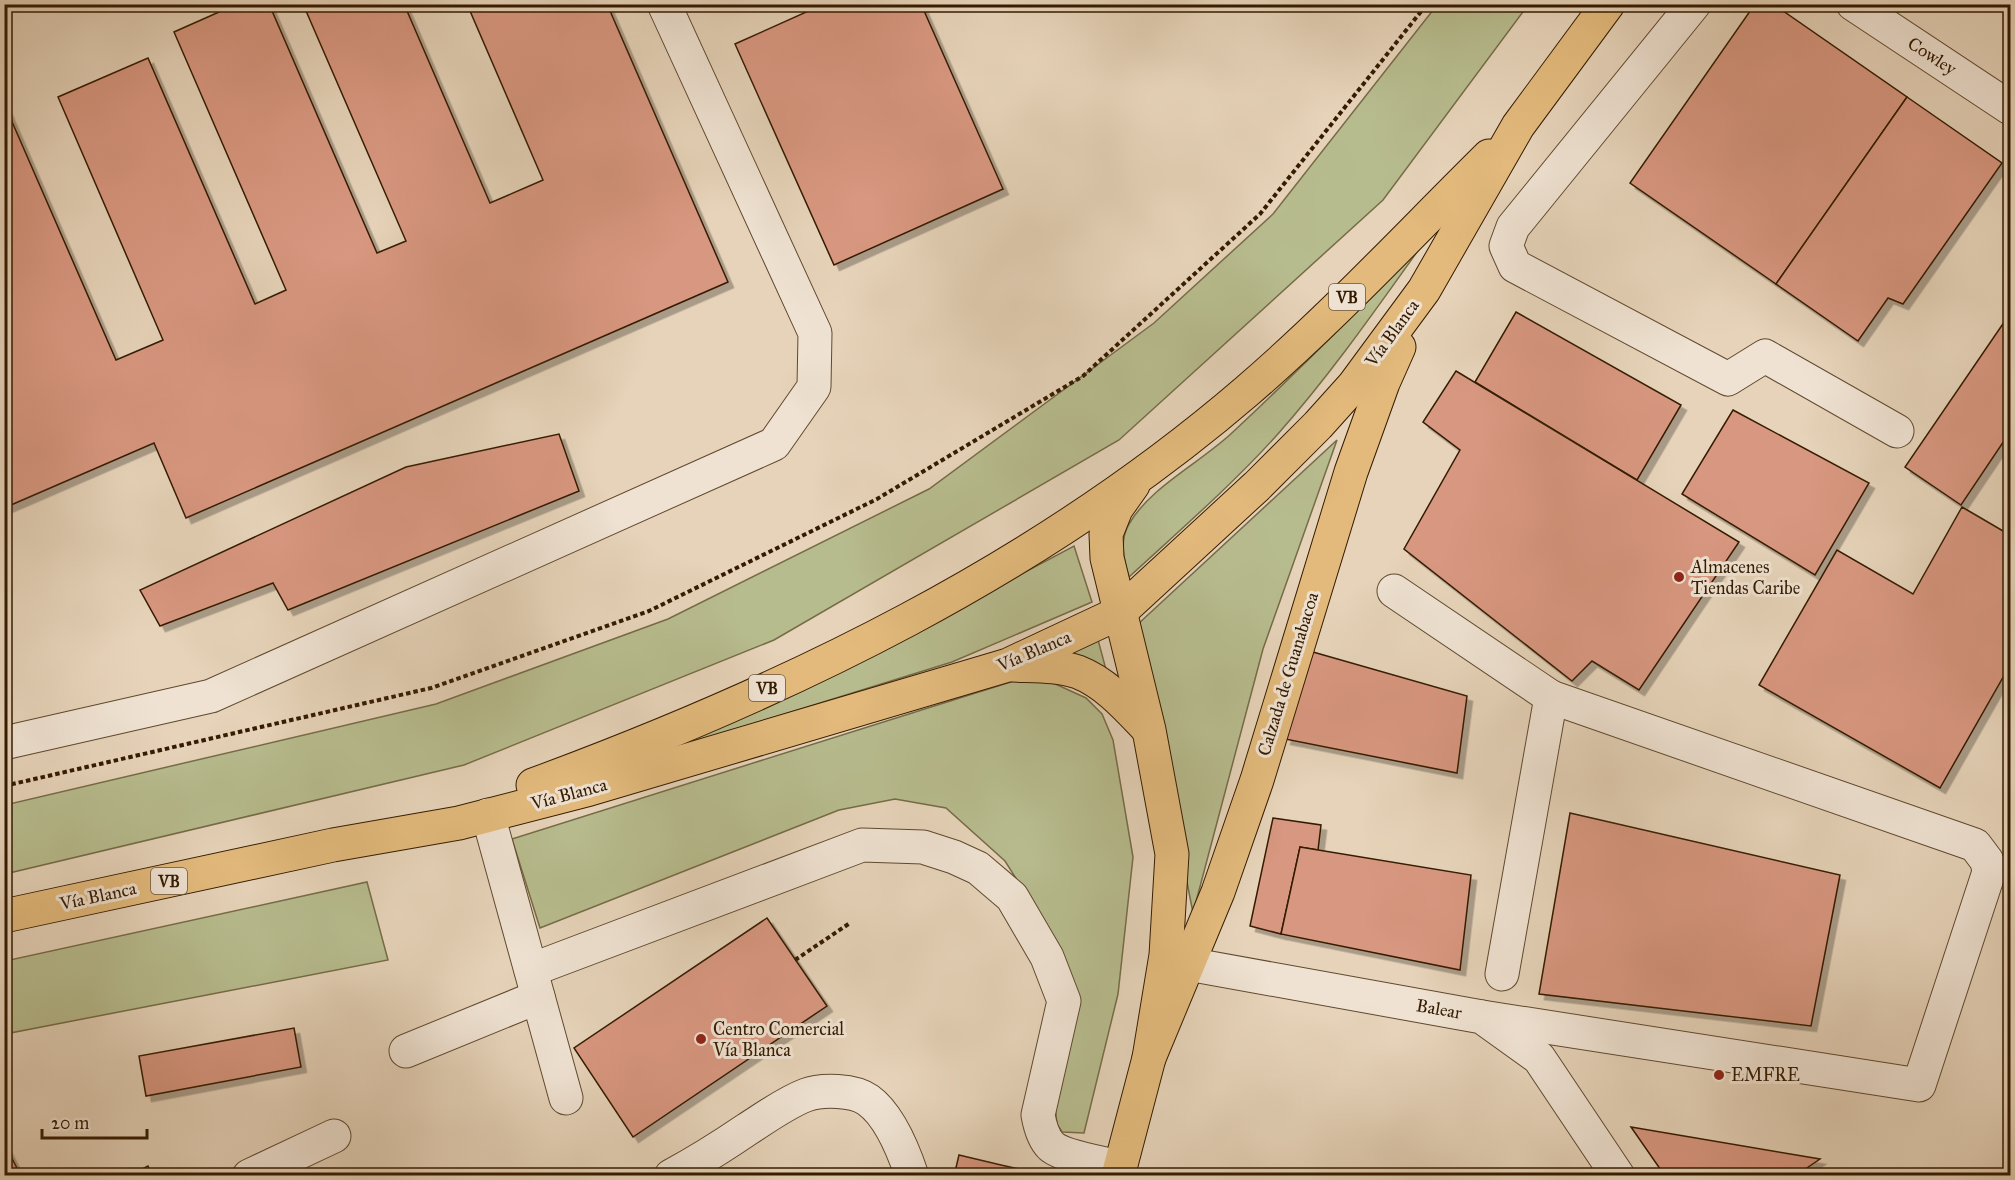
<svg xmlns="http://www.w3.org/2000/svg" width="2015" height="1180" font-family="'IM FELL Great Primer',serif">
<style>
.green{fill:#b7bc8e;stroke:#766c47;stroke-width:1.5}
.building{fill:#d89780;stroke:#341b00;stroke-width:1.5;filter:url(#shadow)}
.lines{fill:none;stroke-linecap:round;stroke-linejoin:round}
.minor-casing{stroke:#60492e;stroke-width:35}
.major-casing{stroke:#341b00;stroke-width:35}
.path{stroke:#341b00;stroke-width:4;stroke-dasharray:4.5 3;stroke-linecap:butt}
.minor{stroke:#efe2d2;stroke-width:33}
.major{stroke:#e3ba7c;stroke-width:33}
.poi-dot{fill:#8f2418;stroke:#efe2d2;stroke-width:2}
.labels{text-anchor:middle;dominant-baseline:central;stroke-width:6;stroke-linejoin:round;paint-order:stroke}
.shield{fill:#efe2d2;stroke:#6c573f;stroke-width:1.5}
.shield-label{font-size:16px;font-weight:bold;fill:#341b00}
.street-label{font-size:18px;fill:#341b00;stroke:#efe2d2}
.poi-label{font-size:18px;fill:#341b00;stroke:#efe2d2;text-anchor:start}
</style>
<defs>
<filter id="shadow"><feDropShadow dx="5.5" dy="5.5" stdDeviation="0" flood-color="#0004"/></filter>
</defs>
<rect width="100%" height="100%" fill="#e6d3b9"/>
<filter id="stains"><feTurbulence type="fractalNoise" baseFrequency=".00333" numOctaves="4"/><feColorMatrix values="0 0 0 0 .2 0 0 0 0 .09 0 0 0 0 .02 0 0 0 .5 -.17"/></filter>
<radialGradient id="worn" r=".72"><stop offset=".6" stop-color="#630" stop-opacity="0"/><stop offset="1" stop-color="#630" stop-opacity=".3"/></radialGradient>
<g class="green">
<polygon points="1437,5 1528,5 1383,200 1119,440 774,640 464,765 5,874 5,805 436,704 668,619 929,489 1154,323 1273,214"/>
<path d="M1427 238C1379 305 1332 373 1277 435 1232 485 1179 531 1129 577 1124 560 1119 541 1129 524 1151 486 1202 462 1234 431 1300 369 1365 305 1427 238Z"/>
<polygon points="1337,440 1263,649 1193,913 1137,625"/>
<polygon points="1074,546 1092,602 952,662 659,753 933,621"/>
<polygon points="1097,636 1108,677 1054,659"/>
<polygon points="1020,679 1051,682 1086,698 1102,714 1113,740 1133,857 1118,994 1084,1133 1062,1132 1057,1124 1055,1106 1055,940 1005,861 946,808 895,799 839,810 540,928 512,839"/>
<polygon points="367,882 388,960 5,1034 5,961"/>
</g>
<g class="building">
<polygon points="237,4 269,4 377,253 406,241 303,4 404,4 490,203 543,180 467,4 607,4 728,282 186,518 154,443 4,508 4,108 6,108 116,360 163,340 58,97 148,58 255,304 286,290 174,32"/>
<polygon points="824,4 921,4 1003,189 834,265 735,44"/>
<polygon points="1755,4 1773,4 1907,97 1776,284 1630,183"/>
<polygon points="1907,97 2002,163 1903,304 1888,298 1858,341 1776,284"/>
<polygon points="1516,312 1681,405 1637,480 1475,382"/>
<polygon points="2009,315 2010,316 2010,432 1961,505 1905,467"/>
<polygon points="1456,371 1739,542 1639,690 1592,661 1572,681 1404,549 1460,450 1423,422"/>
<polygon points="1733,410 1869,483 1815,575 1682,494"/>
<polygon points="559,434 579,491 288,610 273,583 160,626 140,590 406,467"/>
<polygon points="1962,507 2010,535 2010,665 1940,788 1759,685 1837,550 1913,594"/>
<polygon points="1313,652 1467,696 1457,773 1285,739"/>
<polygon points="1570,813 1840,875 1811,1026 1539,994"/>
<polygon points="1273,818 1321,825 1318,850 1300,847 1281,934 1250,926"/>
<polygon points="1300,847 1471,875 1460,970 1281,934"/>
<polygon points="767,918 827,1006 633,1137 574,1048"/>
<polygon points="294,1028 301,1067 146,1096 139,1056"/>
<polygon points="1631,1127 1820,1159 1795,1176 1665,1176"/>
<polygon points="4,1143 21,1176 4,1176"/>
<polygon points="959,1155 1001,1165 1052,1176 954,1176"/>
<polygon points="148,1166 153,1176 129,1176"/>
</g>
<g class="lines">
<defs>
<g id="minor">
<polyline points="1694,4 1513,227 1506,246 1515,266 1728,379 1765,356 1897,431"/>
<polyline points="1853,4 2010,108"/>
<polyline points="1394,591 1551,697 1502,974"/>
<polyline points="4,743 211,696 774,444 814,387 815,333 664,4"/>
<polyline points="488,815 566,1098"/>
<polyline points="1188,964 1482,1017 1539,1058 1618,1176"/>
<path d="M531 970 862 845 923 847 954 857 978 868 1012 897 1047 957 1064 1001 1038 1115C1040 1126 1043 1138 1051 1146 1062 1156 1105 1164 1120 1167"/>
<polyline points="1482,1017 1919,1085 1989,872 1987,861 1975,845 1551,697"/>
<polyline points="406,1051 538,997"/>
<polyline points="249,1176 334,1136"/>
<path d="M671 1176C697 1162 721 1147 746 1130 765 1118 785 1103 806 1095 822 1089 854 1090 868 1100 889 1115 904 1152 912 1176"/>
</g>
<g id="major">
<path d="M1013 665C1034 666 1058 665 1078 672 1106 683 1127 707 1147 728"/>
<path d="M533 785C788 691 1039 570 1247 391 1332 318 1409 235 1489 156"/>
<polyline points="4,916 333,845 459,823 590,789 1008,665 1119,613 1257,486 1318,425 1354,385 1424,290 1518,126 1608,4"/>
<polyline points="1149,1058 1218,892 1257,780 1351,472 1383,383 1399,347"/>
<polyline points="1118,1176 1149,1058 1166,955 1172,854 1149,730 1107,558 1106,534 1116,509 1133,485"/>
</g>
</defs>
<use href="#minor" class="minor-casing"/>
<use href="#major" class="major-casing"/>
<g class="path">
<polyline points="4,786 431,688 649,611 877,499 1083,376 1260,214 1427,4"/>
<polyline points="795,960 850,923"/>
</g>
<use href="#minor" class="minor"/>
<use href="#major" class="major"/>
</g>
<g class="poi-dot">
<circle cx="1679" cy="577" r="6"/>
<circle cx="701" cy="1039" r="6"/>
<circle cx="1719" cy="1075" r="6"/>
</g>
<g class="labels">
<g class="shield">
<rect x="1329" y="284" width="36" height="26" rx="4.5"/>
<rect x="749" y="675" width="36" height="26" rx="4.5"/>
<rect x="151" y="868" width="36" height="26" rx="4.5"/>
</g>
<g class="shield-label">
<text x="1347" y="297">VB</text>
<text x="767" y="688">VB</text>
<text x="169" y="881">VB</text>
</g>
<g class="street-label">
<text transform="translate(1932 56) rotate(33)">Cowley</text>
<text transform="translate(1392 333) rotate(-54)">Vía Blanca</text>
<text transform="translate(1034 651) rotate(-23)">Vía Blanca</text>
<text transform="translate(1288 674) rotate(-73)">Calzada de Guanabacoa</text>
<text transform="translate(569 794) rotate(-15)">Vía Blanca</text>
<text transform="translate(98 896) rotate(-12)">Vía Blanca</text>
<text transform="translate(1439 1009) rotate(10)">Balear</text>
</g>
<g class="poi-label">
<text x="1691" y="567">Almacenes<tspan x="1691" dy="21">Tiendas Caribe</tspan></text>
<text x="713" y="1029">Centro Comercial<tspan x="713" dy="21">Vía Blanca</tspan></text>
<text x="1731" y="1075">EMFRE</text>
</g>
</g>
<rect width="2015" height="1180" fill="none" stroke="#e6d3b9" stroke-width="24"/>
<rect x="6" y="6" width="2003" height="1168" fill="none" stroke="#341b00" stroke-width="3"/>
<rect x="12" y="12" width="1991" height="1156" fill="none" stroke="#341b00" stroke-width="1.5"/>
<path d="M42 1129v9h105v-9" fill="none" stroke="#341b00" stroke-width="3"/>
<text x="51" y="1129" font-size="18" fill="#341b00" stroke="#efe2d2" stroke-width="4.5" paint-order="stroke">20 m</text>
<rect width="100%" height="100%" filter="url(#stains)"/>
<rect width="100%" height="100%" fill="url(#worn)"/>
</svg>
